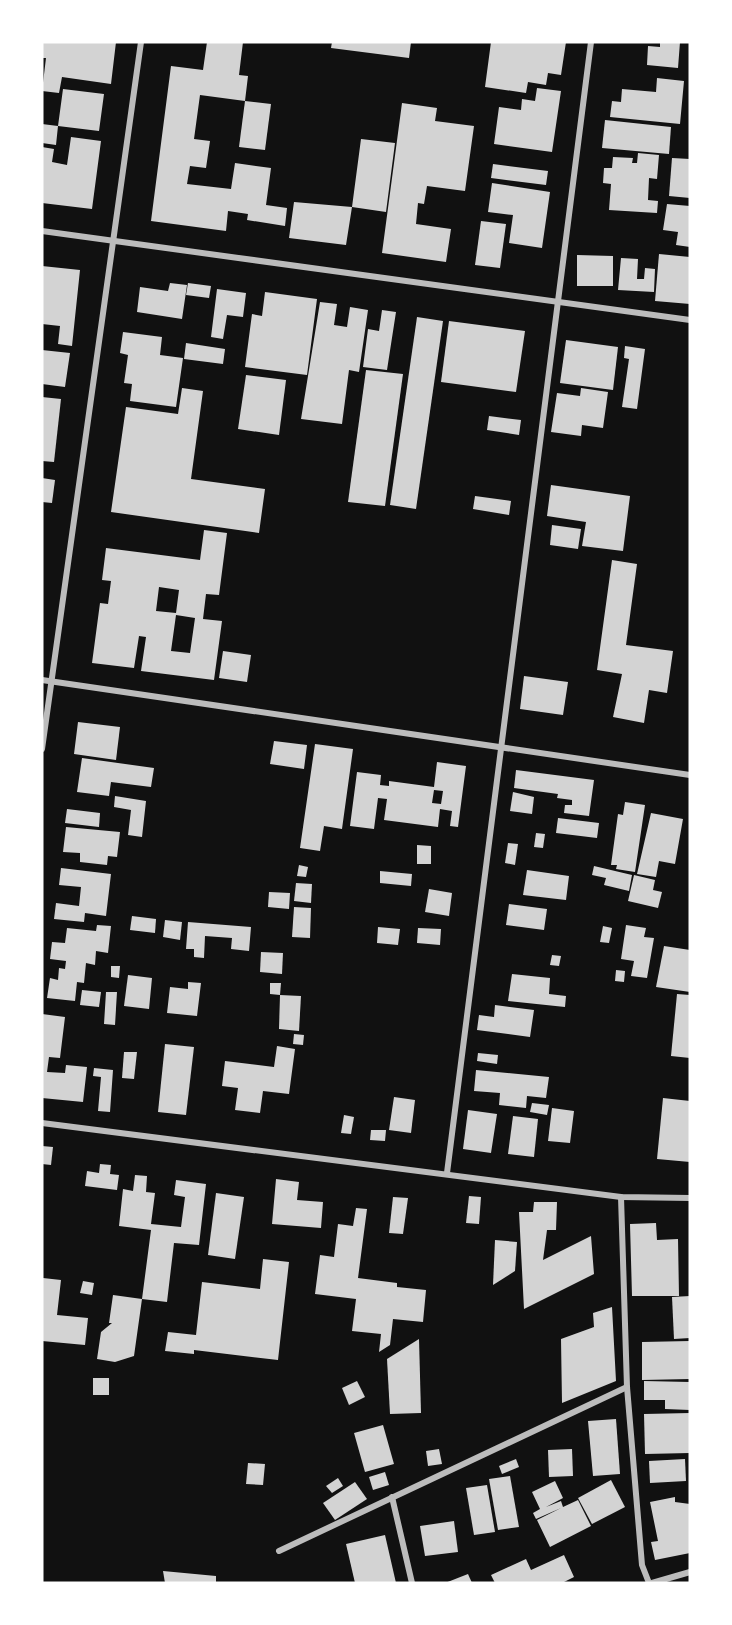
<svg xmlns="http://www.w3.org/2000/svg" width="732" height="1625" font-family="Inter,sans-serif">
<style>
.building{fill:#d3d3d3;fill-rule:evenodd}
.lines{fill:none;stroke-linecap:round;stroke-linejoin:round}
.minor{stroke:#bcbcbc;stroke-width:6}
</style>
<rect width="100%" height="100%" fill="#111"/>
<g class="building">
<polygon points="42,42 116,42 111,84 62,77 59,93 42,91 46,58 42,58"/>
<polygon points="207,42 243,42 239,75 248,76 245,101 200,95 194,139 210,141 206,168 190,166 187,184 231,189 235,163 271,168 266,205 287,208 285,226 247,220 248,214 228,211 226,231 151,221 171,66 203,70"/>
<polygon points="332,42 411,42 409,58 331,48"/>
<polygon points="491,42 566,42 561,75 548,73 546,85 528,82 526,93 485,87"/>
<polygon points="660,42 680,42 678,68 647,65 648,46 660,47"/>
<polygon points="657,78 684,81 680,124 610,117 612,101 621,102 622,89 656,92"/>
<polygon points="537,88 561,91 552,152 494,144 499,107 521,110 522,99 535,101"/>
<polygon points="63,89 104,94 99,131 58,126 56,145 42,143 42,124 58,126"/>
<polygon points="245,101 271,104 265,150 239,147"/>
<polygon points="402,103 437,108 435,121 474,126 465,191 427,186 424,204 418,203 416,224 451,229 446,262 382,253"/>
<polygon points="605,120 671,127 669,154 602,148"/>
<polygon points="71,137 101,141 92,209 42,203 42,147 54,149 52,162 67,165"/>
<polygon points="361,139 395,143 386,212 352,207 346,245 289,238 294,202 352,207"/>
<polygon points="638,153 659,155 657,179 649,178 648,200 658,201 657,213 609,210 611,184 603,183 604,168 612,168 613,157 633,158 632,163 637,163"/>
<polygon points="672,158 690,159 690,198 669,196"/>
<polygon points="493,164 548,171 546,185 491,178"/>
<polygon points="492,183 550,192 542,248 509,243 513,215 488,212"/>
<polygon points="667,204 690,206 690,247 676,245 678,232 663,230"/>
<polygon points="481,221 506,224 500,268 475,265"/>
<polygon points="659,254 690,257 690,304 655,301"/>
<polygon points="577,255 613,256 613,286 577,286"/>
<polygon points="621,258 638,259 637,279 644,279 645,268 655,269 654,292 618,290"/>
<polygon points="42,266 80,270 72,346 58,344 60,326 42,324"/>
<polygon points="170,283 187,285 182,319 137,312 140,287 168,291"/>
<polygon points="188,283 211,286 209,298 186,295"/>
<polygon points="217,289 246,293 243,317 227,315 223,339 211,337"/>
<polygon points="265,292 317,299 307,375 245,367 252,314 262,316"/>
<polygon points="320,302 337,304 334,325 347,327 350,307 368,310 359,372 349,370 342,424 301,419"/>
<polygon points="382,310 396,312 387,370 363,367 368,329 379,331"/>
<polygon points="417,317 443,321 416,509 390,505"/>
<polygon points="449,321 525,331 516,392 441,382"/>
<polygon points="123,332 162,337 160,355 183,358 176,407 130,401 132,384 124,383 128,355 120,353"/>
<polygon points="566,340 618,347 613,390 560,383"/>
<polygon points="186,343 225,349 223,364 184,359"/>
<polygon points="625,346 645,349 637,409 622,407 629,359 624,358"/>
<polygon points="42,350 70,353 65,387 42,384"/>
<polygon points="366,370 403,374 385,506 348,502"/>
<polygon points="246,375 286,380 279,435 238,429"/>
<polygon points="182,388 203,391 191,479 265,489 259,533 111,512 126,407 178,414"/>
<polygon points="581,388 608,392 603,428 582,425 581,436 551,432 557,393 580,396"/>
<polygon points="42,397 61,399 54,462 42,461"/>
<polygon points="489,416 521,420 519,435 487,430"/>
<polygon points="42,478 55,480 52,503 42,502"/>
<polygon points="551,485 630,496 623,551 582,546 586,522 547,516"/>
<polygon points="475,496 511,501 509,515 473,509"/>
<polygon points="552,525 581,529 578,549 550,545"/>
<path d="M204 530 227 533 219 595 206 594 203 619 222 621 214 680 141 671 146 637 139 636 134 668 92 663 100 603 108 604 111 581 102 580 106 548 200 560ZM159 587 179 590 176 613 156 611ZM176 615 195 618 190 653 171 651Z"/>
<polygon points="612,560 637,564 626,645 673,651 667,693 649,690 644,723 613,717 622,674 597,670"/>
<polygon points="223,651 251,655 247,682 219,678"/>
<polygon points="524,676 568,682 563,715 520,709"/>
<polygon points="78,722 120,727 116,760 74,754"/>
<polygon points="274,741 307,745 304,769 270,764"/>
<polygon points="315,744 353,749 342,829 324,826 320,851 300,848"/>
<polygon points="82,758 154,768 151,787 111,782 109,796 77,792"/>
<path d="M437 762 466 766 458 827 450 826 452 811 440 809 438 827 384 820 387 799 378 798 374 829 350 826 357 772 381 775 380 785 389 786V781L434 787ZM434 790 443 791 441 804 432 803Z"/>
<polygon points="516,770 594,780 589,816 564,813 565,805 572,805 572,800 557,798 558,794 514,788"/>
<polygon points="513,792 534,797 532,814 510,811"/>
<polygon points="115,796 146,801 142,837 128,835 131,810 114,807"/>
<polygon points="625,802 645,805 635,872 616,869 617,865 611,865 618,814 623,815"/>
<polygon points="67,809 100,813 99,827 65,823"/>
<polygon points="651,813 683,819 675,864 659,861 656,877 637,874"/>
<polygon points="558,818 599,823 597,838 556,833"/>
<polygon points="66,827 120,832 117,857 108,856 107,865 80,862 80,853 63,852"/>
<polygon points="536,833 545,834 543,848 534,847"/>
<polygon points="508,843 518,844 515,865 505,863"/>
<polygon points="417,845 431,846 431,864 417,864"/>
<polygon points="299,865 308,867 306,877 297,876"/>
<polygon points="594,866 632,875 629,891 604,885 606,878 592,875"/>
<polygon points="61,868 111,874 106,916 85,913 84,922 54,919 56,903 79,906 81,887 59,885"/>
<polygon points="527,870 569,876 566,900 523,895"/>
<polygon points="380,871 412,874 411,886 380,883"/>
<polygon points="634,875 655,880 653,890 662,892 658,908 628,901"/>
<polygon points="296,883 312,884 311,903 294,901"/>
<polygon points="429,889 452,893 449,916 425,912"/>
<polygon points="269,892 290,893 289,909 268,907"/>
<polygon points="509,904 547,909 544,930 506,925"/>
<polygon points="294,907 311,908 310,938 292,937"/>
<polygon points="132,916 156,919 155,933 130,930"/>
<polygon points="165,920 182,922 180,940 163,937"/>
<polygon points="188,922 251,927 249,951 231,949 232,938 205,936 204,958 194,957 194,949 186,949"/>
<polygon points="97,925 111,926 108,953 96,951 95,965 86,963 84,983 77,982 75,1001 47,998 50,978 58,980 59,968 65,969 66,961 50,959 52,942 65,943 67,928 96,931"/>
<polygon points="626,925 646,928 644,937 654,938 647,978 631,976 634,961 621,959"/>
<polygon points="603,926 612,928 609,943 600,942"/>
<polygon points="378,927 400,929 398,945 377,943"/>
<polygon points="418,928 441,929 440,945 417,943"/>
<polygon points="664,946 690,950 690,992 656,987"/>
<polygon points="261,952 283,953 282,974 260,972"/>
<polygon points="552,955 561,956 559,966 550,965"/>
<polygon points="111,966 120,966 119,978 111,977"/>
<polygon points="616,970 625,971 624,982 615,981"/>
<polygon points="512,974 550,978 549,994 566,996 565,1007 508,1001"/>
<polygon points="128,975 152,978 149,1009 124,1006"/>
<polygon points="188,982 201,983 197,1016 167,1013 170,987 188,989"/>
<polygon points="270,983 281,983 280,995 270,994"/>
<polygon points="82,990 101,992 99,1007 80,1005"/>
<polygon points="106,992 117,992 115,1025 104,1024"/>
<polygon points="677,994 690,995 690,1058 671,1056"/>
<polygon points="280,995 301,996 299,1031 279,1029"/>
<polygon points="495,1005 534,1010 530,1037 477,1030 479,1015 494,1017"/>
<polygon points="42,1014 65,1017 60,1058 49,1057 47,1072 65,1073 66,1065 87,1067 83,1102 42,1098"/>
<polygon points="294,1034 304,1035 303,1045 293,1044"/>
<polygon points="165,1044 194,1047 186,1115 158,1112"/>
<polygon points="277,1046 295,1049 289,1094 263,1091 260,1113 235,1110 238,1088 222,1086 225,1061 274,1067"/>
<polygon points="124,1052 137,1052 134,1079 122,1078"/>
<polygon points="478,1053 498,1055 497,1064 477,1061"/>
<polygon points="94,1068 113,1070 110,1112 98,1111 101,1077 93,1076"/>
<polygon points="476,1070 549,1077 546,1098 527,1096 526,1108 499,1105 500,1093 474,1091"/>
<polygon points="394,1097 415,1100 411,1133 389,1130"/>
<polygon points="663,1098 690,1101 690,1162 657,1159"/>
<polygon points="532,1103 549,1105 547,1115 530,1112"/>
<polygon points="552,1108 574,1111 570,1143 548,1141"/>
<polygon points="468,1110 497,1114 491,1153 463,1149"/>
<polygon points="344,1115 354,1117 351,1134 341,1133"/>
<polygon points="513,1116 538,1119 534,1157 508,1154"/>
<polygon points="371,1130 386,1130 385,1141 370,1140"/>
<polygon points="42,1146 53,1147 51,1165 42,1164"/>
<polygon points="100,1164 111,1165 110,1174 119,1175 117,1190 85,1186 87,1171 99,1173"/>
<polygon points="135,1175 147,1176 146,1192 155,1193 151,1224 181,1227 185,1197 174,1195 176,1180 206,1184 199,1245 174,1243 167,1302 142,1299 151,1230 119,1226 123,1189 133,1191"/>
<polygon points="276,1179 299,1182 297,1200 323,1202 321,1228 272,1224"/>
<polygon points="216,1193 244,1197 235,1259 208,1255"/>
<polygon points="469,1196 481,1197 479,1224 466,1223"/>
<polygon points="393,1197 408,1198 403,1234 389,1233"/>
<polygon points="534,1202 557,1202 556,1230 547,1230 543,1260 591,1236 594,1274 524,1309 519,1212 533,1212"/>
<polygon points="356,1208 367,1209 358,1278 397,1283 397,1287 426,1290 423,1322 393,1319 390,1345 379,1352 381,1334 352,1331 356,1299 315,1294 320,1255 334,1257 338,1224 353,1226"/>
<polygon points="656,1223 657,1240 678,1239 679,1296 632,1296 630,1224"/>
<polygon points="495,1240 517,1242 515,1271 493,1285"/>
<polygon points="263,1259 289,1262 278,1360 194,1350 194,1354 165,1351 168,1332 196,1335 202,1282 260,1289"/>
<polygon points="43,1278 61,1280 57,1315 88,1318 85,1345 42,1341"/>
<polygon points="83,1281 94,1283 92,1295 80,1293"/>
<polygon points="113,1295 142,1299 134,1356 115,1362 97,1359 101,1332 112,1323 109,1323"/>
<polygon points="690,1296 690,1338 674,1339 672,1297"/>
<polygon points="612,1307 616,1381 562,1403 561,1339 594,1327 593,1313"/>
<polygon points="419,1339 421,1413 390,1414 387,1359"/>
<polygon points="690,1341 690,1379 642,1380 642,1342"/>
<rect x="93" y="1378" width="16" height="17"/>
<polygon points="357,1381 365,1397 349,1405 342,1388"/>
<polygon points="644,1381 690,1382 690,1410 665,1409 665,1400 644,1400"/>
<polygon points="690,1413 690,1453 645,1454 644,1414"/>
<polygon points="616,1419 620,1474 593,1476 588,1421"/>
<polygon points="383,1425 394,1464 365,1472 354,1433"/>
<polygon points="439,1449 442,1464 428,1466 426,1451"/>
<polygon points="572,1449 573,1476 549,1477 548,1450"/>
<polygon points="516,1459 519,1467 502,1474 499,1466"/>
<polygon points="685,1459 686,1481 650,1483 649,1461"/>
<polygon points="248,1463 265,1464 263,1485 246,1484"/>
<polygon points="385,1472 389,1485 373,1490 369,1477"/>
<polygon points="510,1476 519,1527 498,1530 489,1479"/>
<polygon points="338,1478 343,1486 332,1493 326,1486"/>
<polygon points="611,1480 625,1507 592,1524 578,1498"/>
<polygon points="555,1481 563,1498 546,1507 561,1501 563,1507 578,1500 591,1526 550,1547 537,1520 561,1508 536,1519 533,1513 540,1509 532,1492"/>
<polygon points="355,1482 367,1499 335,1520 323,1503"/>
<polygon points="487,1485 495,1532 474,1535 466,1488"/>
<polygon points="675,1497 675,1502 690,1504 690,1553 655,1560 651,1542 658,1541 650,1502"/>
<polygon points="454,1521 458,1552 425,1556 420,1526"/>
<polygon points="385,1535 396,1583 355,1583 346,1544"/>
<polygon points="564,1555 574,1577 562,1583 495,1583 491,1575 526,1559 531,1570"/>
<polygon points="163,1571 216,1576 216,1583 165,1583"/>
<polygon points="468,1574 472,1583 445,1583"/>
</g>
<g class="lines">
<g class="minor">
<polyline points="42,231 690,320"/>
<polyline points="42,680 690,775"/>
<polyline points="42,749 141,42"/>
<polyline points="42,1123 621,1197 690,1198"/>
<polyline points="447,1173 591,42"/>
<polyline points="621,1197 627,1387 642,1565 649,1583"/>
<polyline points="392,1497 412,1583"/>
<polyline points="279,1551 627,1387"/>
<polyline points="652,1583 690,1572"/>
</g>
</g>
<rect width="732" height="1625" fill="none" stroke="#ffffff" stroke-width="87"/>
</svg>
